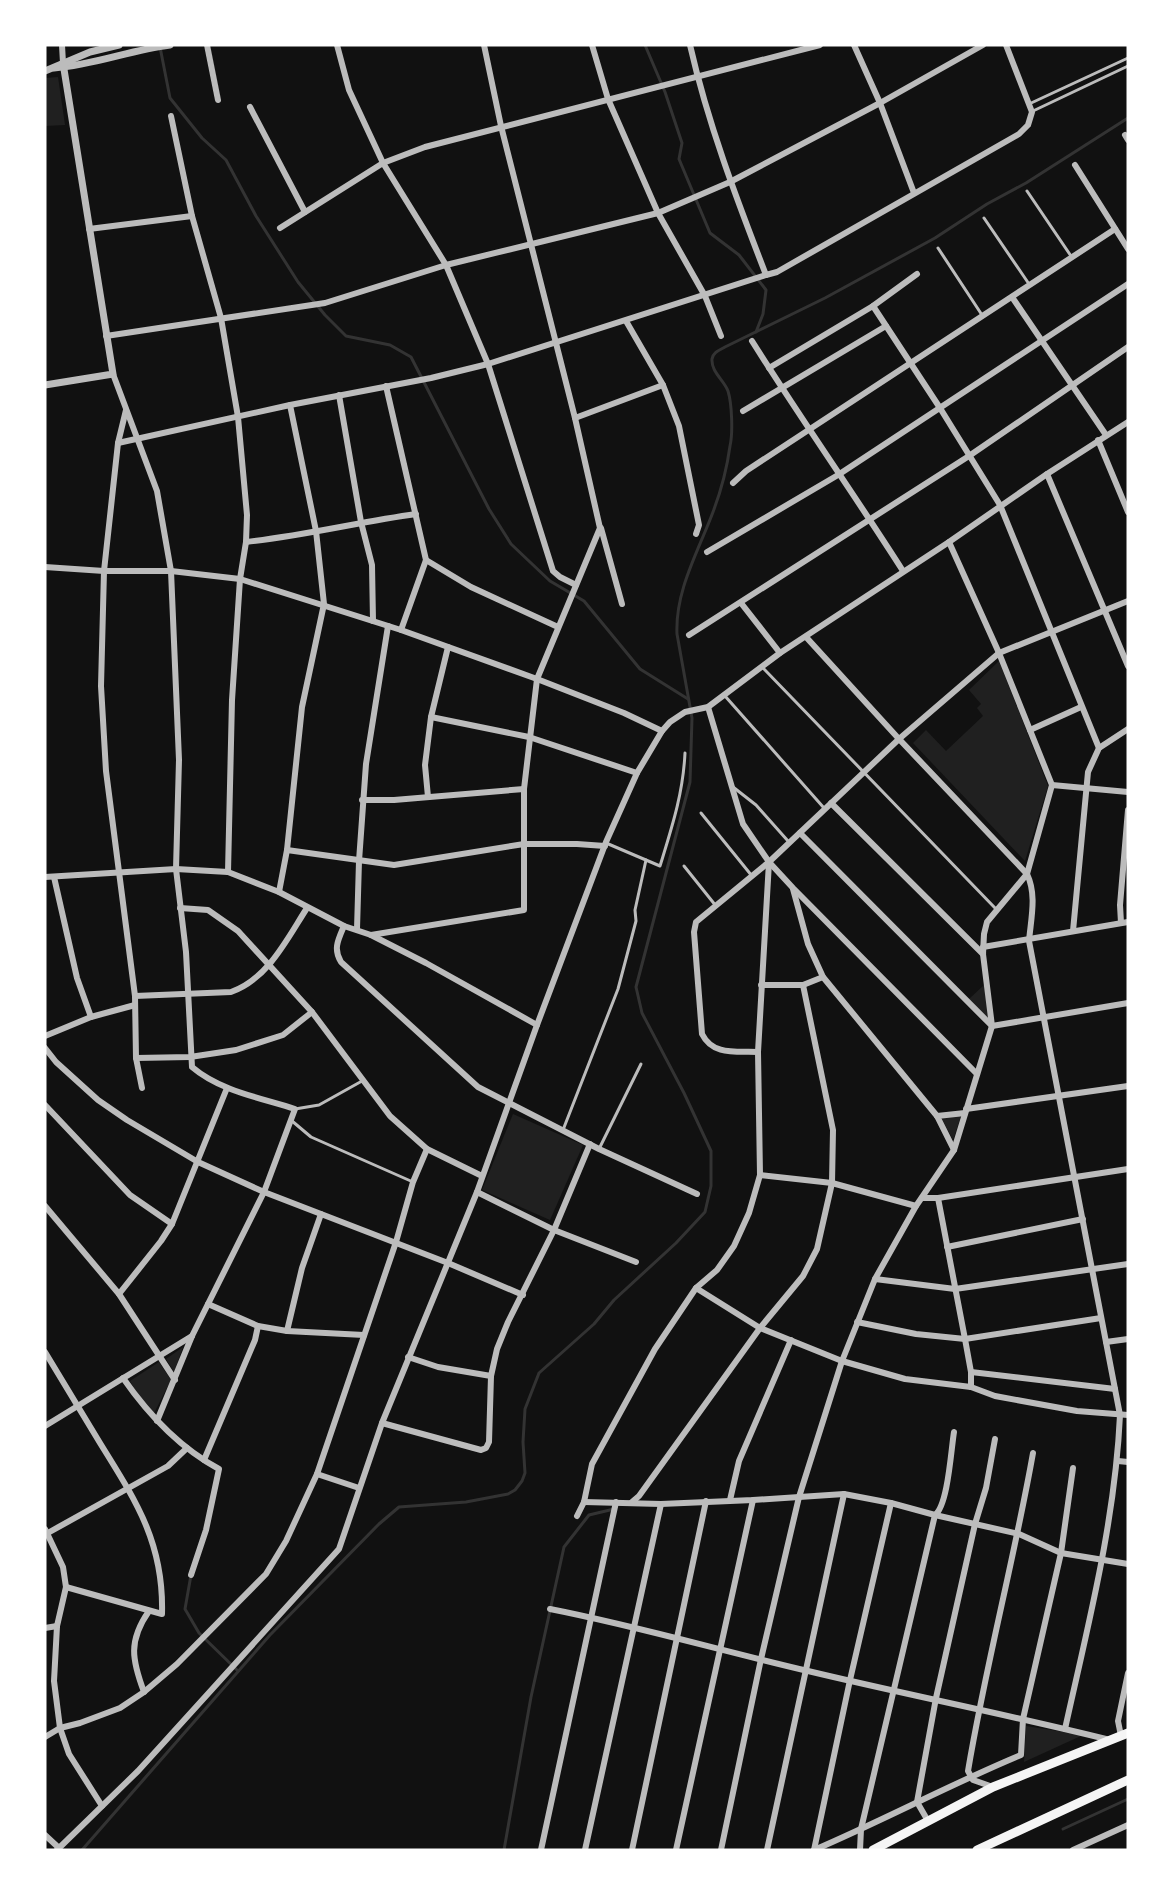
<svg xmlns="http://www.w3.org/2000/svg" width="1173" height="1895" font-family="'Space Grotesk',sans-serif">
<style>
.green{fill:#202020}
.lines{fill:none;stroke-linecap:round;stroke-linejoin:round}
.stream{stroke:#333;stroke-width:3}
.service{stroke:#bcbcbc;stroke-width:3}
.minor{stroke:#bcbcbc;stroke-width:6}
.tertiary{stroke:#bcbcbc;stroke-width:7}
.trunk{stroke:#f5f5f5;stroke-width:9}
</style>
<rect width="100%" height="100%" fill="#111"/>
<g class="green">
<polygon points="58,77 65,125 45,126 45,78"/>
<polygon points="999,661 1048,786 1025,861 913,743 926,730 946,751 983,716 977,708 981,704 969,690"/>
<polygon points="984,985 990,1022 969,999"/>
<polygon points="513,1114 583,1145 550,1220 482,1190"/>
<polygon points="961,1116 953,1140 941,1117"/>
<polygon points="183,1347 174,1372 166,1359"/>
<polygon points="159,1362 171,1380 154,1413 141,1400 130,1381"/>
<polygon points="1026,1726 1083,1735 1024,1762"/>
</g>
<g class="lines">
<g class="stream">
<polyline points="645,45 665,92 682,143 679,159 710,233 739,255 766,290 763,314 756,332"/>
<polyline points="160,47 170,98 202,138 226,160 256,216 298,282 325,315 346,336 390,345 411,357 489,509 511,544 550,581 584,601 640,669 688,699"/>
<polyline points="191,1575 185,1609 199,1633 238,1671"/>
<polyline points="1063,1829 1128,1799"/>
<path d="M82 1850 270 1635 379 1524 399 1507 466 1502 508 1494 515 1490 522 1481 525 1473 523 1442 525 1409 539 1373 594 1324 614 1300 676 1243 705 1212 711 1186V1151L684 1093 642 1013 636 987 690 782 692 718 677 634C675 591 698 552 713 512 721 491 727 468 730 446 733 433 732 404 728 391 724 380 711 372 712 359 713 352 720 350 725 347L825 298 935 238 987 204 1026 183 1128 118"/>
<polyline points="504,1850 531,1697 564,1547 589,1515 614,1509"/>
</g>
<g class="service">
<polyline points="1029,104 1128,58"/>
<polyline points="1033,111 1128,66"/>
<polyline points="1027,191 1071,256"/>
<polyline points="984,218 1029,284"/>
<polyline points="938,248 982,315"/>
<polyline points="763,668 996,909"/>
<polyline points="725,696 824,808"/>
<polyline points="733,787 756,805 788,841"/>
<polyline points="701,813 752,876"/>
<path d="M606 843 660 866C672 827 683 794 685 753"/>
<polyline points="684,866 716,906"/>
<polyline points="295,1109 319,1105 362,1081"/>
<polyline points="292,1121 311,1137 413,1182"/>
<polyline points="563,1130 618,989 636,921 635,910 646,860"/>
<polyline points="599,1149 641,1064"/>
</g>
<g class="minor">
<polyline points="62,45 63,63"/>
<polyline points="207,45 218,100"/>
<polyline points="337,45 349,90 383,163 446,265 488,364 553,571 560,577 576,585"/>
<polyline points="592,45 608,99 658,213 705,296 721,336"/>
<path d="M690 45C708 124 737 200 766 275"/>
<polyline points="854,45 880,103 914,193"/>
<polyline points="250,107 305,212"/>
<polyline points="171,116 192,216 221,318 238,417 247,515 246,542 240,579 232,700 228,872"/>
<polyline points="1125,135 1128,140"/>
<polyline points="1075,165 1128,249"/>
<polyline points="280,228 383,163 425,147 820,45"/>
<polyline points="89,229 192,216"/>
<polyline points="1012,297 1106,435"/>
<polyline points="873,306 940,408 1000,505 1099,748"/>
<polyline points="626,321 663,385 679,426 699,525 696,534"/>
<polyline points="106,336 325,303 446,265 658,213 730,182 880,103 983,45"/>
<path d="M752 341C801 419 854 494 903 571"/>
<polyline points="769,368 873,306 917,274"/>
<path d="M113 374 157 491 171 571 179 760 176 869 186 952 192 1067C220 1091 261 1098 295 1109L264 1192 192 1336 157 1421"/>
<polyline points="386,386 426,560 401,630"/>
<polyline points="339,395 361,522 372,565 373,621"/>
<polyline points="126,410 118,443 104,571 101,686 106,771 135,996 136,1058 142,1088"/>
<polyline points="743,411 886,326"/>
<polyline points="575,418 663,385"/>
<polyline points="1098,440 1128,512"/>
<polyline points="118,443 290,405 431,378 488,364 766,275 777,272 1019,134 1028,125 1032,112 1006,45"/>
<polyline points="1047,474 1128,666"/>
<polyline points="733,483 746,471 1115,229"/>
<polyline points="601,528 622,604"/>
<path d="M246 542C303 536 359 522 416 514"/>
<path d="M949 542 999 653 1052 785 1027 874C1037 895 1031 918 1029 941L1120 1415C1115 1522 1088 1625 1065 1729"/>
<polyline points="707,552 838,475 1128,284"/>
<polyline points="426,560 471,587 558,627"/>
<polyline points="45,567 104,571 171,571 240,579 401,630 537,679 624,713 662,731"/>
<polyline points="741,603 780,653"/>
<polyline points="689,635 969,456 1128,347"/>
<polyline points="708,707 743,824 769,862 793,888 977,1074"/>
<polyline points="431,717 529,737 637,773"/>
<polyline points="1030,730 1081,707"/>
<polyline points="1052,785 1128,792"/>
<polyline points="428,797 425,765 431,717 448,647"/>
<polyline points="362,800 394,800 524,789"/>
<polyline points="831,803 983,954"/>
<polyline points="800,833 992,1026 1128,1003"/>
<polyline points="287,850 394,865 524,844 577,844 605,846"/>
<polyline points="45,877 176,869 228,872 279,892 344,926 371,935 426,963 537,1025"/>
<polyline points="54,877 77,978 91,1017"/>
<polyline points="793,889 808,944 823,977 937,1116 954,1150"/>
<polyline points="279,892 287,850 302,707 324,604 316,531 290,405"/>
<polyline points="180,908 208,910 238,931 312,1012 390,1116 427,1149 482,1176"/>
<polyline points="1121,923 1120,905 1128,810"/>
<path d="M344 926C338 940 333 949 341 962L478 1087 599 1149 697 1194"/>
<polyline points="357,929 359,861 366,764 388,626"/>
<polyline points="1073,931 1088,772 1099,748 1128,729"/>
<polyline points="371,935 524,910 524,789 537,679 600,528 575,418 501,126 484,45"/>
<polyline points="983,947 1128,922"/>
<polyline points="761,985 803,985 823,977"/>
<path d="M135 996 231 992C268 979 287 939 307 908"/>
<polyline points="45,1036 91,1017 135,1005"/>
<polyline points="45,1048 56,1062 98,1100 127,1120 198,1162 264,1192 448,1263 523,1295"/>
<path d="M758 1052C736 1051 713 1056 702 1034L694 932 696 922 769 862 899 739 999 653 1128 601"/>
<polyline points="136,1058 190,1057 236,1050 283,1035 312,1012"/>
<polyline points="45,1105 130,1195 172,1224"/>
<polyline points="966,1109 1128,1086"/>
<polyline points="937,1116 965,1113"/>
<polyline points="760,1175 832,1183 916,1206"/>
<polyline points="477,1192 554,1230 636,1262"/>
<polyline points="922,1198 938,1198 1128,1169"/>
<polyline points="938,1198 965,1339 971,1372 971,1387"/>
<polyline points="45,1206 119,1294 175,1380"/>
<polyline points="947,1247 1083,1219"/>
<polyline points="875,1279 955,1289 1128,1264"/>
<polyline points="696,1288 760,1328 842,1361 905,1379 971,1387 995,1396 1077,1411 1128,1415"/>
<polyline points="119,1294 161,1241 172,1224 227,1088"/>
<polyline points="208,1304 258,1326 287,1331 364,1335"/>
<polyline points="857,1322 916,1334 965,1339 1101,1318"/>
<polyline points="287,1331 302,1268 321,1214"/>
<polyline points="1106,1342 1128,1339"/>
<path d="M45 1352C63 1382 82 1413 100 1443 136 1501 164 1543 162 1614L66 1587"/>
<polyline points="408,1357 438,1367 491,1376"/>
<polyline points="971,1372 1115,1389"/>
<path d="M123 1378C148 1414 180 1448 219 1469L206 1530 191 1575"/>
<polyline points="382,1423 481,1450 486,1448 489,1442 491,1376 497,1349 508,1322 554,1230 590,1144"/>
<polyline points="45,1426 192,1336"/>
<polyline points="204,1460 255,1340 258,1326"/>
<polyline points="1118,1461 1128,1462"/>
<polyline points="317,1474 359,1488"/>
<polyline points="730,1500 739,1461 791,1340"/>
<polyline points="584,1502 661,1504 753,1500 844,1494 891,1503 935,1515 1019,1534 1061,1553 1128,1564"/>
<polyline points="632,1502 639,1496 760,1328 803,1276 817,1249 832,1183 833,1130 803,985"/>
<polyline points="577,1516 584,1502 592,1464 655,1349 696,1288 717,1270 734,1246 749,1213 760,1175 758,1052 769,862"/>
<polyline points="45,1529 63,1567 66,1587 57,1626 54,1681 60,1728 69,1754 102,1806"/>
<polyline points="46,1534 168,1466 187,1448"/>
<path d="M550 1609C637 1626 722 1651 808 1671 908 1695 1010 1715 1110 1740"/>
<polyline points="45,1628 57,1626"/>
<path d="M144 1692C132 1660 128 1641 149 1611"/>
<polyline points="1121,1736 1118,1721 1128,1673"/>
<polyline points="45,1737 60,1728 80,1723 120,1708 144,1692 177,1664 266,1574 286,1541 317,1474 396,1242 413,1182 427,1149"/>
<path d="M993 1787 973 1780 968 1771C986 1664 1014 1560 1033 1453"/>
<polyline points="928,1821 917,1802 936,1698 975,1524 986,1488 995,1439"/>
<polyline points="45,1835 59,1848"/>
<polyline points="57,1850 138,1771 339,1549 382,1423 477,1192 537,1025 606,842 637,773 662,731 670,722 685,712 708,707 780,653 949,542 1047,474 1128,422"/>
<polyline points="541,1850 616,1502"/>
<polyline points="585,1850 661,1504"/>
<polyline points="632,1850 706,1501"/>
<polyline points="676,1850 753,1500"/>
<polyline points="721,1850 761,1659 799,1497 842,1361 875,1279 916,1206 954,1150 992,1026 983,954 984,934 987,922 1027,874 899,739 806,637"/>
<polyline points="767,1850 844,1494"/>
<path d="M814 1850C884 1820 951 1784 1021 1755L1023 1719 1061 1553 1073 1468"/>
<polyline points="814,1850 850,1680 891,1503"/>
<path d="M860 1850 861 1829 935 1515C948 1505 951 1450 954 1432"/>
<polyline points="1073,1850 1128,1825"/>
</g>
<g class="tertiary">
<path d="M54 68C95 65 130 50 170 45"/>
<polyline points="45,71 90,52 119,45"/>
<polyline points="45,385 113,374 63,63"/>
</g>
<g class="trunk">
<polyline points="873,1850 993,1787 1128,1733"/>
<polyline points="977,1850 1128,1780"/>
</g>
</g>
<rect width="1173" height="1895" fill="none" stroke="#ffffff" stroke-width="93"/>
</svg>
